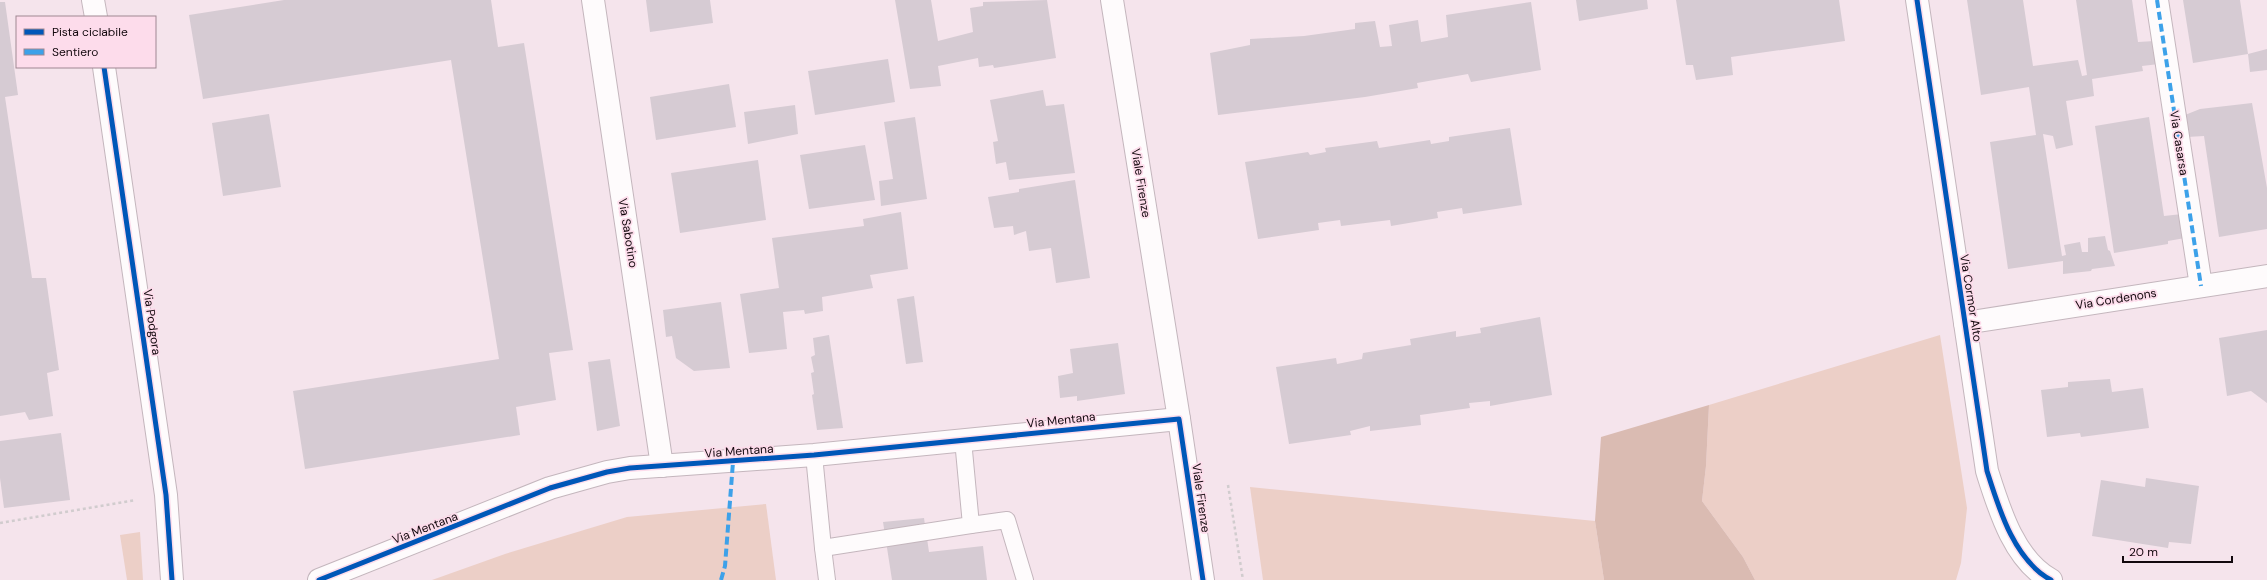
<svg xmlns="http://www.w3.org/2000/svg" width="2267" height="580" font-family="'DM Sans',sans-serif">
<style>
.green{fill:#eccfc7}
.forest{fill:#dabbb2}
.building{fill:#d6cbd3}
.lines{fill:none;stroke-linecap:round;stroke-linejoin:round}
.service-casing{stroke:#c4b6bd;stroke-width:18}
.minor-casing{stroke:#c4b6bd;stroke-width:24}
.tertiary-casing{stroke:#c4b6bd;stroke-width:24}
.path{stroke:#d1ccce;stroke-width:2.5;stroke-dasharray:3 3;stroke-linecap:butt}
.service{stroke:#fefbfc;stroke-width:16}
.minor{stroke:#fefbfc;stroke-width:22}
.tertiary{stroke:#fefbfc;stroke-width:22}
.quiet{stroke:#3da1e9;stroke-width:4;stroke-dasharray:8 4;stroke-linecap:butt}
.cycleway-casing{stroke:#fddceb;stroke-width:8}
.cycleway{stroke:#0057b8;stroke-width:5}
.labels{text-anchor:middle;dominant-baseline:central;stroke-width:3.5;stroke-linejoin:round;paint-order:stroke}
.street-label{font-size:12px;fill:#12080d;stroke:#fddceb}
</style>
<rect width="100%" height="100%" fill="#f5e4ec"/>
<g class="green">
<polygon points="1940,335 1967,508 1961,563 1956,580 1755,580 1743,557 1702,501 1706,466 1709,405"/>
<polygon points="1250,487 1595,521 1604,580 1263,580"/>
<polygon points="766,504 776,580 432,580 505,554 627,517"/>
<polygon points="140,532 143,580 127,580 120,535"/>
</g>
<polygon class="forest" points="1709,405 1706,466 1702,501 1743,557 1755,580 1604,580 1595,521 1601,437"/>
<g class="building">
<polygon points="284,0 491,0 498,47 524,43 573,350 549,353 556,400 516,407 520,435 305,469 293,391 499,359 451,60 203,99 189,15"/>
<polygon points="646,0 710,0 713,23 650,32"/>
<polygon points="895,0 931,0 938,41 973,32 970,8 983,6 983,2 1047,0 1056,58 994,68 993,65 979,67 978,58 938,66 941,86 910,89"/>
<polygon points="1576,0 1647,0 1648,9 1579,21"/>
<polygon points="1676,0 1839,0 1845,41 1731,57 1733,75 1696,80 1693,65 1686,65"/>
<polygon points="1967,0 2023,0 2033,66 2078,60 2082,76 2087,75 2076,0 2132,0 2138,42 2155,41 2159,64 2142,66 2143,71 2092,79 2094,96 2066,101 2073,145 2056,149 2053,136 2043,134 2062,256 2066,255 2064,245 2080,242 2082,252 2088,252 2088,238 2105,236 2108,250 2110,251 2115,266 2092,269 2091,271 2063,274 2063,261 2008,269 1990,142 2036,135 2029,87 1981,95"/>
<polygon points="2183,0 2240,0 2248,54 2267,49 2267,70 2250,72 2248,54 2193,63"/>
<polygon points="0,2 5,2 18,95 5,97 32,278 46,278 59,370 47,373 53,416 29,420 25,412 0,416"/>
<polygon points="1531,2 1541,70 1471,82 1468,74 1417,83 1418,88 1365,97 1218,115 1210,53 1250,45 1250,39 1304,36 1355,29 1355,23 1375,21 1380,47 1392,46 1389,25 1418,20 1421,42 1448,37 1446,15"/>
<polygon points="888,59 895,102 815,115 808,71"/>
<polygon points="729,84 736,127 656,140 650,97"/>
<polygon points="1043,90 1046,106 1064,104 1075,173 1009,180 1006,162 996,164 993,142 998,141 990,100"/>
<polygon points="2252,103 2267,188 2267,229 2219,237 2204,136 2187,137 2185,115 2200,109"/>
<polygon points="795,105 798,134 748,144 744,112"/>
<polygon points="269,114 281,187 223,196 212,123"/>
<polygon points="915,117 927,199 881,206 879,181 893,179 884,122"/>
<polygon points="2149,117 2164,216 2182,214 2185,238 2168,241 2168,244 2114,253 2095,126"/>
<polygon points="1510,128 1522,205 1463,214 1462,208 1437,212 1438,218 1391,226 1390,220 1341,226 1340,220 1318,223 1319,230 1258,239 1245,162 1308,152 1310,155 1326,152 1325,148 1377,141 1379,148 1430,140 1431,144 1449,141 1449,137"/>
<polygon points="865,145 875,200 809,209 800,155"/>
<polygon points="758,160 766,220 680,233 671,173"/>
<polygon points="1075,180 1090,278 1056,283 1051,248 1029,251 1026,231 1014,235 1013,226 994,228 988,197 1019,192 1019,189"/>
<polygon points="901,212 908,269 870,275 873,288 822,297 823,311 805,314 804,310 783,312 787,349 749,353 740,294 779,288 772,238 864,226 863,219"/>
<polygon points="914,296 923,362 906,364 897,299"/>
<polygon points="721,302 730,368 694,371 676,358 672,336 666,337 663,310"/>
<polygon points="1540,317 1552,395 1490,406 1490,401 1469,403 1470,408 1420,415 1421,425 1370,431 1370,426 1350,431 1351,435 1289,444 1276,367 1336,358 1337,364 1362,359 1363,353 1411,345 1410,339 1456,331 1456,337 1481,333 1480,328"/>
<polygon points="2267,330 2267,403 2251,391 2227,396 2219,338"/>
<polygon points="829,335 843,428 817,430 812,395 814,394 811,373 814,372 811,357 815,355 813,338"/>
<polygon points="1118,343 1125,394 1077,401 1077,396 1060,398 1058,376 1073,373 1070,349"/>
<polygon points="610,359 620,426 597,431 588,362"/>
<polygon points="2110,379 2112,392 2143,388 2149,428 2081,437 2080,433 2047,437 2041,390 2068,387 2068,382"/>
<polygon points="61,433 70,500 4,508 0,478 0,441"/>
<polygon points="2146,478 2199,486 2191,544 2169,542 2168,548 2092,536 2101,480 2145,487"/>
<polygon points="924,518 929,552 983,546 987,580 892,580 883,522"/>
</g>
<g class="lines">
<defs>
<g id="service">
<polyline points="814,455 823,548 971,525 963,440"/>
<polyline points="971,525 1007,520 1025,580"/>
<polyline points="823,548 827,580"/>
</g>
<g id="minor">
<polyline points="93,0 96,17"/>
<polyline points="593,0 662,466"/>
<path d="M1917 0 1987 471C1999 509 2014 560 2051 580"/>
<polyline points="2157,0 2201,286"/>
<polyline points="104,67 166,495 172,580"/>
<polyline points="1965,323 2267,276"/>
</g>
<g id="tertiary">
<polyline points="1112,0 1179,419 1203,580"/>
<polyline points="319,580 550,488 607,472 630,468 814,455 1179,419"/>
</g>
</defs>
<use href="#service" class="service-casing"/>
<use href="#minor" class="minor-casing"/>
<use href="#tertiary" class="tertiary-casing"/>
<g class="path">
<polyline points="1228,485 1243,580"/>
<polyline points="0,523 136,500"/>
</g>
<use href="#service" class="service"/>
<use href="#minor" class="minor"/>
<use href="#tertiary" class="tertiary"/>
<g class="quiet">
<polyline points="2157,0 2201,286"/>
<polyline points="721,580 725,566 733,462"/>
</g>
<defs>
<g id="cycleway">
<path d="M1917 0 1987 471C1999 509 2014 560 2051 580"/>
<polyline points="104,67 166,495 172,580"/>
<polyline points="319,580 550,488 607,472 630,468 814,455 1179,419 1203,580"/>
</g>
</defs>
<use href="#cycleway" class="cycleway-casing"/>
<use href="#cycleway" class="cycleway"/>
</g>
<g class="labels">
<g class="street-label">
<text transform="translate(2179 143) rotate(81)">Via Casarsa</text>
<text transform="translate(1141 183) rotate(81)">Viale Firenze</text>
<text transform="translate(628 233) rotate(81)">Via Sabotino</text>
<text transform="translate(1971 298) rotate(81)">Via Cormor Alto</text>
<text transform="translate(2116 299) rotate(-9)">Via Cordenons</text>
<text transform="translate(152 322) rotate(82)">Via Podgora</text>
<text transform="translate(1061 420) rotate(-6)">Via Mentana</text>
<text transform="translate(739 451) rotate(-4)">Via Mentana</text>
<text transform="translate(1201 498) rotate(82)">Viale Firenze</text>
<text transform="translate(425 528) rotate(-21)">Via Mentana</text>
</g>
</g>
<rect x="16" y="16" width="140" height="52" fill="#fddceb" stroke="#9f8792"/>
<rect x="24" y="29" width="20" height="6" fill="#0057b8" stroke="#9f8792"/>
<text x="52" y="36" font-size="12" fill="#12080d">Pista ciclabile</text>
<rect x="24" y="49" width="20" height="6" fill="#3da1e9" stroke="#9f8792"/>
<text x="52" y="56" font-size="12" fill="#12080d">Sentiero</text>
<path d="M2123 556v6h109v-6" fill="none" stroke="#12080d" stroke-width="2"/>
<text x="2129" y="556" font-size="12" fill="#12080d" stroke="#fddceb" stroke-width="3" paint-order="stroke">20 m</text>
</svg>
